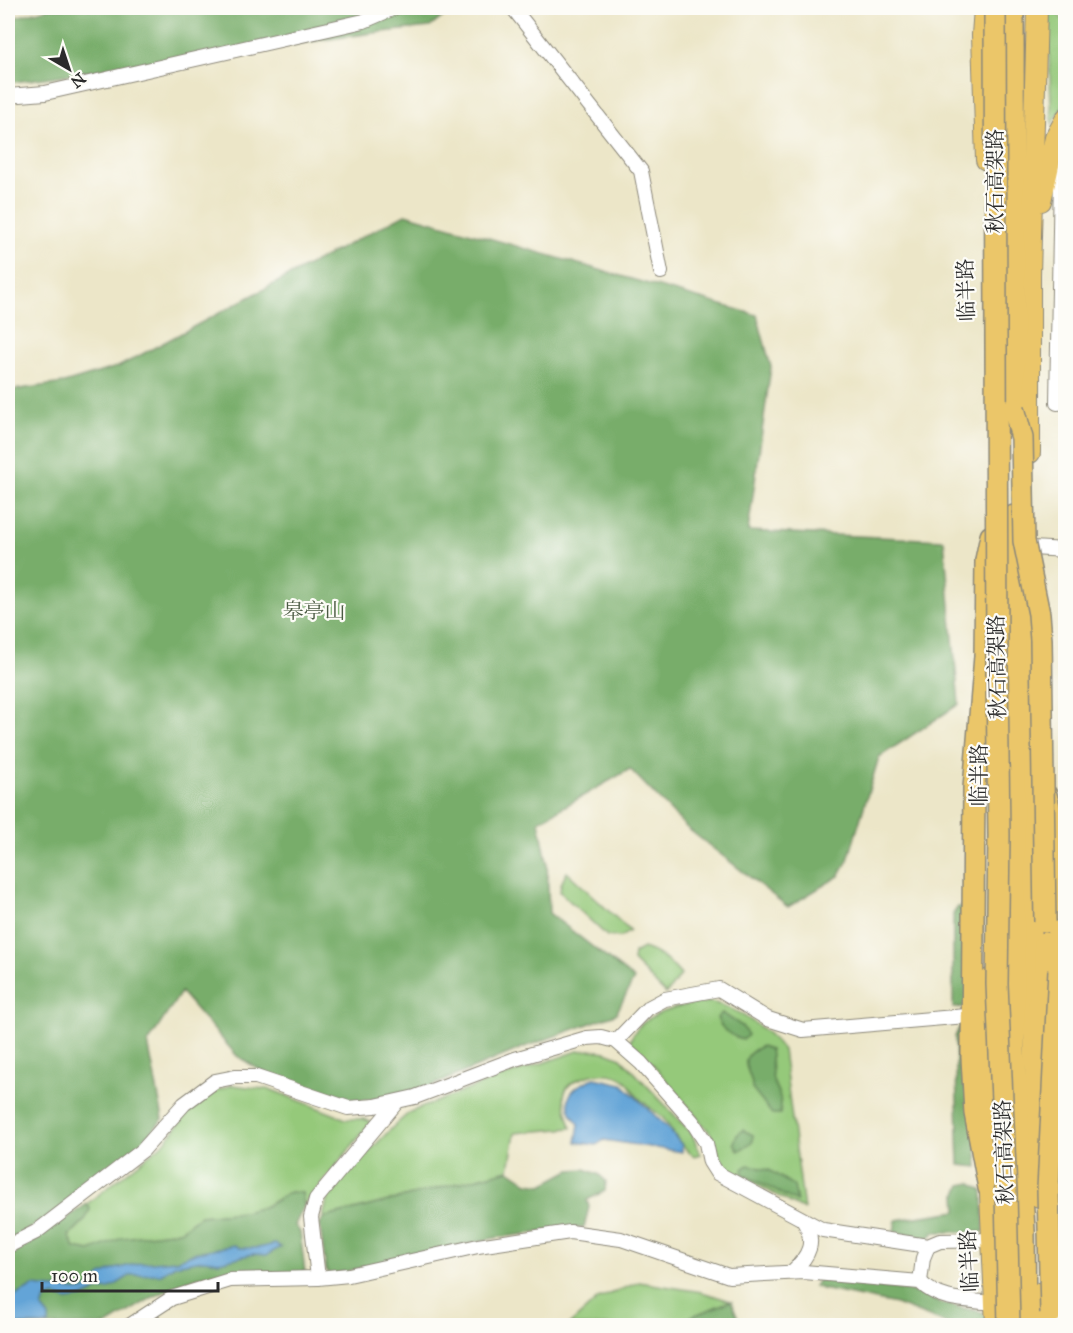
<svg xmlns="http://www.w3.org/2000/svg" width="1073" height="1333" font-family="'IM FELL Great Primer','Noto Serif SC',serif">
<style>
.green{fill:#95c97a;stroke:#607a52;stroke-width:1.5}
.forest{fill:#78ad6a;stroke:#526c4a;stroke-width:1.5}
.water{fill:#63a4d7;stroke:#476881;stroke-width:1.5}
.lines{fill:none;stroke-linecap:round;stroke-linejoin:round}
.minor-casing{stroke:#8c887a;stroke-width:16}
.primary-casing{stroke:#8c887a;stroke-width:22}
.trunk-casing{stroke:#8c887a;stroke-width:24}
.minor{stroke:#fff;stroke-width:14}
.primary{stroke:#ebc669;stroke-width:20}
.trunk{stroke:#ebc669;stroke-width:21}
.trunk-bridge-casing{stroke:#8c887a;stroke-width:24;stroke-linecap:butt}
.trunk-bridge{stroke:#ebc669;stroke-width:21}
.labels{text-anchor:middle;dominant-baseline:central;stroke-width:4.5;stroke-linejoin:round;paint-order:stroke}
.street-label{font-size:21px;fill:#2b2b2b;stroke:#fdfcf7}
.park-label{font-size:21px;fill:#4b5a43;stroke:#fdfcf7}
</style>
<rect width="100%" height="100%" fill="#fdfcf7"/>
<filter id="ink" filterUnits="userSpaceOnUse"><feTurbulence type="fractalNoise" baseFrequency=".0167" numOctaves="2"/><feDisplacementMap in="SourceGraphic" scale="12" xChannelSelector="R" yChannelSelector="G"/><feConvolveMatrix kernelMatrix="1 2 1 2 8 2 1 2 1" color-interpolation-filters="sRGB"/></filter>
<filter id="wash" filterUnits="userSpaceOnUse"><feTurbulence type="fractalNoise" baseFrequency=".008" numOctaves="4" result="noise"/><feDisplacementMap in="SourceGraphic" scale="24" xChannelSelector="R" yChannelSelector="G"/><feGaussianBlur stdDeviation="1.35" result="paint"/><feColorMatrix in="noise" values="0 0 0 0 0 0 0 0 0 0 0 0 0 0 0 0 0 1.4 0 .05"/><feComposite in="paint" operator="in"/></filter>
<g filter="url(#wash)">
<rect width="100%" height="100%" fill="#ece6c8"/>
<g class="green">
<polygon points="1047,8 1051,8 1066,22 1065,103 1052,125"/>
<polygon points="567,872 630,931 621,937 607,936 560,892 561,884"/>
<path d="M643 948C657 952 671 963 681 975L666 994 633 961 634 953Z"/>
<path d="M708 1002C732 1004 770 1031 783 1050L804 1210 726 1168 721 1162 710 1133 652 1063 630 1042C638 1013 682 1005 708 1002Z"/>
<path d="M592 1050 606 1052 621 1058 692 1134 700 1154 694 1156C680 1147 673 1130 662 1117 654 1110 644 1104 637 1096 633 1092 630 1085 626 1081 614 1071 595 1073 582 1078 552 1088 568 1109 571 1128L515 1133 509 1170 323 1218 328 1196 335 1186 393 1127 410 1112 490 1081 578 1051Z"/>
<polygon points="232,1085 272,1090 346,1119 364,1119 371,1122 304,1206 302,1193 290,1192 264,1207 245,1212 200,1216 180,1231 142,1236 90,1251 75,1248 69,1236 85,1220 90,1209 87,1204 164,1143 188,1113 215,1091"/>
<polygon points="639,1282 702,1292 731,1301 670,1325 568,1326 598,1299"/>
</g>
<g class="forest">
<polygon points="50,8 454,8 430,27 373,33 8,83 8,19"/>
<polygon points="405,214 757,315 771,367 748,531 944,540 959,704 879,757 848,860 839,876 788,907 687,828 630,769 539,821 547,862 549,913 634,979 616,1014 522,1048 405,1097 346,1102 299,1094 237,1056 181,992 148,1043 163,1119 114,1173 19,1236 8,1238 8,388 12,390 64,383 120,366"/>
<polygon points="958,907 969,907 976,1006 953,1008 953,914"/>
<path d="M722 1013 742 1026 748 1035 743 1040C730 1035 722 1031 717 1018Z"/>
<polygon points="968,1027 978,1167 959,1165 955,1037 959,1028"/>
<path d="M762 1046 770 1050C772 1059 771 1066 772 1075 774 1090 784 1095 780 1114H772L752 1089C754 1071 731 1060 762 1046Z"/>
<polygon points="743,1130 753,1135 753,1141 739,1151 734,1143 737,1135"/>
<polygon points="748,1165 769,1170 794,1186 797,1202 743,1174 743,1169"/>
<polygon points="585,1169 598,1174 606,1181 605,1191 587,1200 589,1207 584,1227 494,1238 330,1275 326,1270 320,1225 323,1218 509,1170 528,1183 542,1185 570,1170"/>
<polygon points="971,1183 983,1191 984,1232 935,1232 927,1239 894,1232 896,1220 957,1211 956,1196 961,1185"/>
<polygon points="290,1192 302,1193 304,1206 295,1225 300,1232 305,1272 302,1277 218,1274 196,1278 174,1287 153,1297 107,1325 8,1326 8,1256 15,1253 87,1204 90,1209 85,1220 69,1236 75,1248 90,1251 122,1238 180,1231 200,1216 245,1212 264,1207"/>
<polygon points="819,1279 912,1291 944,1304 982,1312 988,1318 988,1325 950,1325 896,1304 822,1289 814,1286"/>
<polygon points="731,1301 741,1325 670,1325"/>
</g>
<g class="water">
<path d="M595 1078 622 1084 666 1126 682 1145V1152L604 1140 596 1145 576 1142 579 1124C559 1101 569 1087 595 1078Z"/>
<polygon points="275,1244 281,1247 267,1255 253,1254 219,1262 203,1260 175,1265 161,1274 131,1275 109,1289 98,1290 82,1298 67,1300 55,1296 45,1299 42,1308 49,1317 49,1325 17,1325 8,1311 10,1299 33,1286 83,1291 93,1285 101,1275 115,1269 140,1263 177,1260 197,1252 235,1245 240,1248 258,1248"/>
</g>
</g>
<g filter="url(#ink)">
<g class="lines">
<defs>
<g id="minor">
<polyline points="513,8 641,171 661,272"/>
<polyline points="8,96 45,93 364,21 394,8"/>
<polyline points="1066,166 1061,174 1057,403 1066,402"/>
<polyline points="1032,548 1066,550"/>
<polyline points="616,1041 648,1008 665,999 719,989 768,1019 803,1030 978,1015"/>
<polyline points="8,1246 36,1232 143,1150 184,1104 215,1081 235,1077 256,1077 348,1108 375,1106 415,1097 515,1059 587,1038 601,1037 616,1041 641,1063 692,1121 706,1143 710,1162 717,1173 823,1230 928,1246 940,1241 992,1240"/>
<path d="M792 1272C809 1256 817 1242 803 1220"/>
<polyline points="318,1278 311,1217 316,1199 396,1103"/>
<polyline points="920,1282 923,1258 928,1246"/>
<path d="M129 1326 172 1298 230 1280 318 1278 349 1275 478 1246 570 1232 621 1239 729 1276 804 1272 920 1282C940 1302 968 1300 995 1303"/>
</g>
<g id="primary">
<polyline points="984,8 982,35 986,160"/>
<polyline points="1041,201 1055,138 1066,118"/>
<polyline points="1030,453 1030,275 1037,8"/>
<path d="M1031 608C1026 804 1033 1001 1039 1197"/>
<polyline points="987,1098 986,1015 991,978"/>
<polyline points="989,1172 996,1326"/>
<polyline points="1042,1292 1043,1326"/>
</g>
<g id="trunk">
<polyline points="1013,8 1014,425"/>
<polyline points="1014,516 1014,1049 1024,1231 1025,1326"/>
<polyline points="1028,700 1036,750"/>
<polyline points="1046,795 1058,840 1059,970"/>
<polyline points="1034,1031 1045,973 1045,943"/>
<polyline points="990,1082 994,1124"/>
<polyline points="989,1188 975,1113 972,1057 974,788 985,656 986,560 991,536"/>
</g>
</defs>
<use href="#minor" class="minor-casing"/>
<use href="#primary" class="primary-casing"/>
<use href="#trunk" class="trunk-casing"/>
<use href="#minor" class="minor"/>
<use href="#primary" class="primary"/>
<use href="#trunk" class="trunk"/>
<defs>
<g id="trunk-bridge">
<polyline points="995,8 997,671 999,836 997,984 1006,1193 1009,1326"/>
<polyline points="1014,408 1022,438 1024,541 1039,614 1041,640 1045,922"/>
<polyline points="1051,1313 1048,1189 1059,970"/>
</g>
</defs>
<use href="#trunk-bridge" class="trunk-bridge-casing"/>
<use href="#trunk-bridge" class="trunk-bridge"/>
</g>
</g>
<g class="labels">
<g class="street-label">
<text transform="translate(995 181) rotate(-90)">秋石高架路</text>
<text transform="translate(966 290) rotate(-92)">临半路</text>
<text transform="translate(997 667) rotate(-91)">秋石高架路</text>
<text transform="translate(979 775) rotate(-90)">临半路</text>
<text transform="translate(1004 1152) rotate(-92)">秋石高架路</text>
<text transform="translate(969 1261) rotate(-93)">临半路</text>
</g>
<g class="park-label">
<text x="314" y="611">皋亭山</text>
</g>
</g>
<rect width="1073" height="1333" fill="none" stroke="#fdfcf7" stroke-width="30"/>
<g transform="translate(69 69) rotate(141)" stroke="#fdfcf7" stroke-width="4.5" paint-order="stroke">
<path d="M0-4.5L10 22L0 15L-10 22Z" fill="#2b2b2b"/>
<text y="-9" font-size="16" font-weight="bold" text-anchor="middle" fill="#2b2b2b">N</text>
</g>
<path d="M42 1282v9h176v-9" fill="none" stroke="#2b2b2b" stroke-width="3"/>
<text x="51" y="1282" font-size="18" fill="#2b2b2b" stroke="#fdfcf7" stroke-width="4.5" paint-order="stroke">100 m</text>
</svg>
